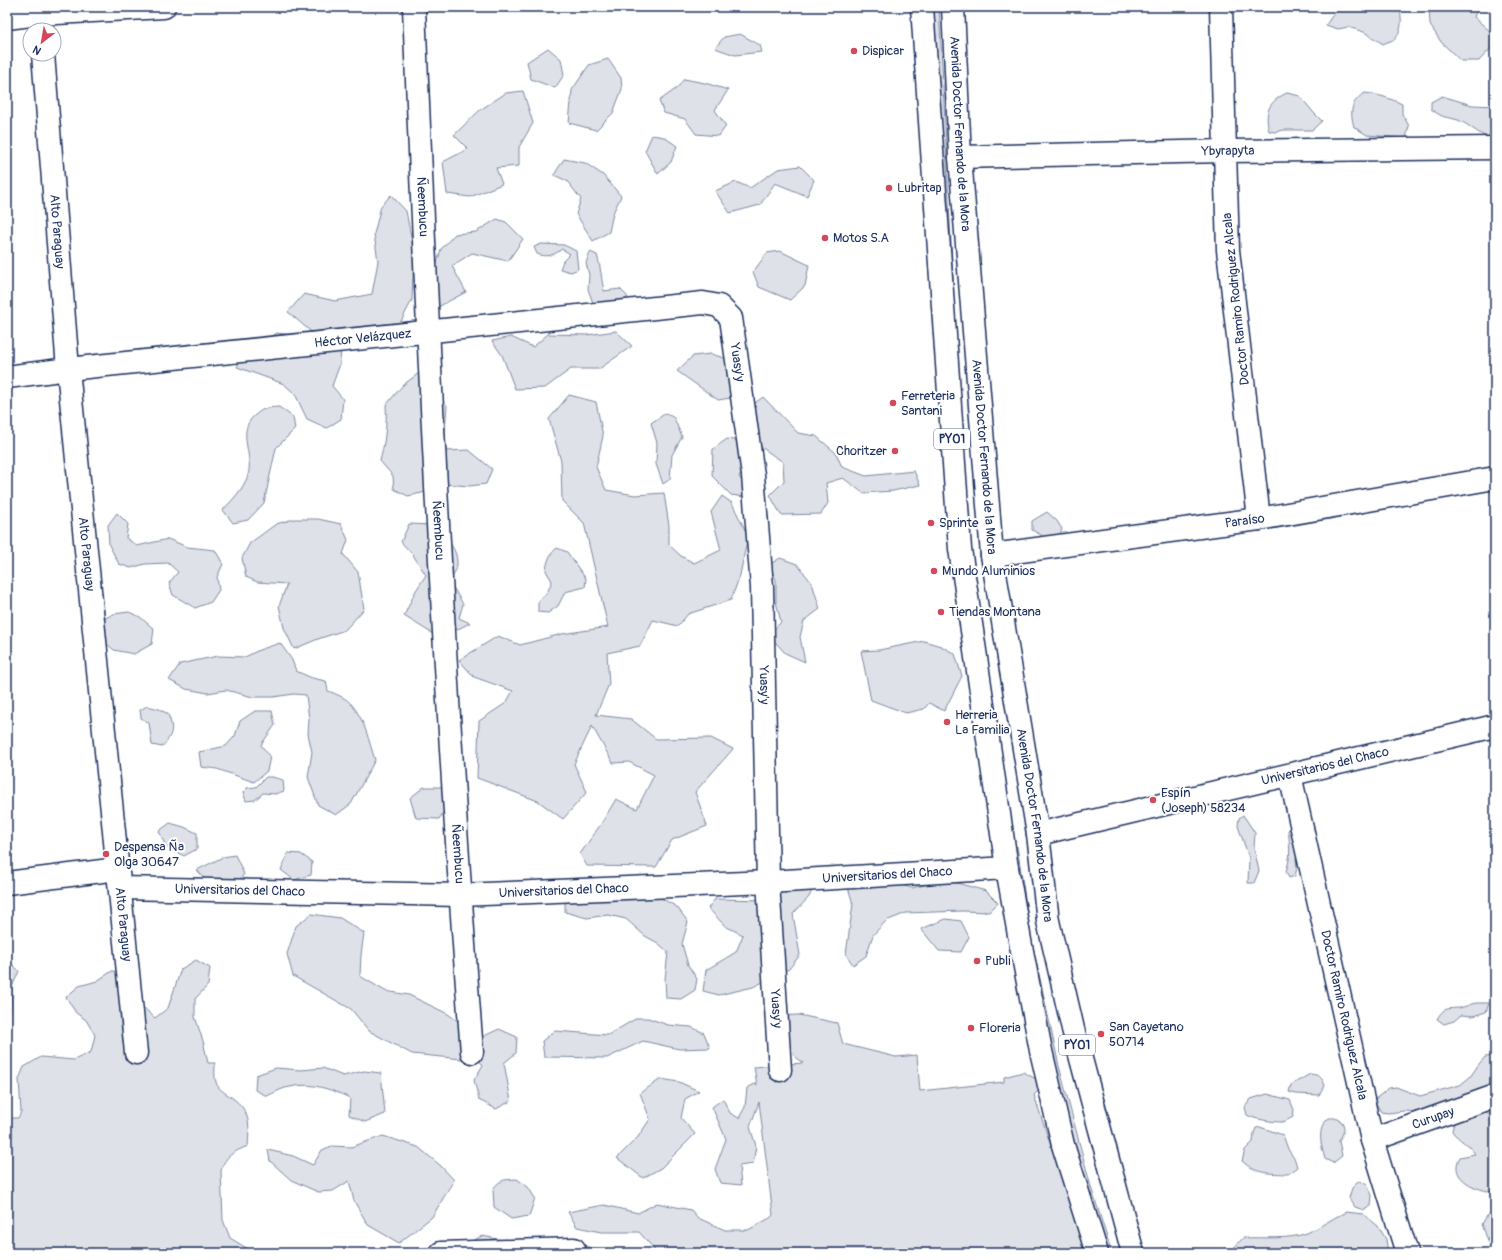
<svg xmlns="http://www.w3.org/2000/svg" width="1502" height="1260" font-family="Pangolin,sans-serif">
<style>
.green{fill:#dee1e7;stroke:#7c88a2}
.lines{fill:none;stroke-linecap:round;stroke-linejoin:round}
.street-casing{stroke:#1b2f5e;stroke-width:25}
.secondary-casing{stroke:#1b2f5e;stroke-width:25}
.highway-casing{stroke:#1b2f5e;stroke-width:25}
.street{stroke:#fff;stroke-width:22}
.secondary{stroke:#fff;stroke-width:22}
.highway{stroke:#fff;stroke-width:22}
.poi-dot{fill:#d1495b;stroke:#fff;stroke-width:1.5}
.labels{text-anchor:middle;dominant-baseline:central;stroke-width:4;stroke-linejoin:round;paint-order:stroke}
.shield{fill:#fff;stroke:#5f6d8e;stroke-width:1}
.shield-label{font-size:12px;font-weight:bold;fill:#1b2f5e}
.poi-label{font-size:13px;fill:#1b2f5e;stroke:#fff;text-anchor:start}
.street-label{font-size:13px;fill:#1b2f5e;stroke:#fff}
</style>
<rect width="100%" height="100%" fill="#fff"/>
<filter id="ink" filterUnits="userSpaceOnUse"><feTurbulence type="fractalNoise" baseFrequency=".025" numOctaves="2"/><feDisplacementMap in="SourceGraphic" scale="8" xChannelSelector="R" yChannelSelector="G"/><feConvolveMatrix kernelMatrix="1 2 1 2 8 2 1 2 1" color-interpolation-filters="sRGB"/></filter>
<g filter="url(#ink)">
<g class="green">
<polygon points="932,7 939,7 964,494"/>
<path d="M1338 7H1399C1402 16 1403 31 1395 39 1392 41 1386 42 1383 44L1364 32 1348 27 1338 29 1326 25Z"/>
<polygon points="1429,7 1478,7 1474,17 1492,33 1492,47 1479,61 1461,61 1441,42 1430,25"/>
<polygon points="740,34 760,45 762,52 735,55 715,48 724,37"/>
<polygon points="548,48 561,59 564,75 555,88 531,79 527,62"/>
<polygon points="608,59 621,78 622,89 613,113 596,130 569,123 572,90 589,65"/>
<polygon points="684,79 705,83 728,90 715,110 726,126 719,136 696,134 685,119 664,113 659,101 677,88"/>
<polygon points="523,91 533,123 519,147 519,166 496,168 502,184 470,197 447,194 443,162 468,149 454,135 480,110 506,93"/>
<path d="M1287 93 1300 96 1313 112 1322 121 1312 130H1284L1275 132 1269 131C1264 112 1269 101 1287 93Z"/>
<path d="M1365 93C1377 94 1392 99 1402 104V114L1409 126 1406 138 1367 135 1354 127C1350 112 1350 102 1365 93Z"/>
<path d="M1442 96 1472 105 1495 106V139C1481 138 1471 125 1458 120 1444 116 1444 119 1431 109V102Z"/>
<polygon points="652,135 664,137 677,146 671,162 658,174 645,151"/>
<polygon points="564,159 585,163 603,175 621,196 613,213 609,232 593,241 576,214 581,199 567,181 554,175"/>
<polygon points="800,166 814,180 807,196 775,183 760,205 730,213 715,191 736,182 750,188 778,169"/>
<polygon points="391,195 406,211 414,252 412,300 394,335 316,336 288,312 304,294 335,301 372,294 378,261 374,234 381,206"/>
<polygon points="497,219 506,222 523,239 508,261 472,253 452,266 466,292 438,307 432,281 441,249 455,234 476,232"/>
<path d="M541 244 564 245 576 251 578 269 571 272 560 269 563 261 570 254 562 249C554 255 547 258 537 254L534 247Z"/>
<polygon points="780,251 809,265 805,286 790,300 759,287 753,272 767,253"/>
<path d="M590 252 597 255C601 267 601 278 604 291L620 289 628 297C616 307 607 307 593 303L588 289 589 275 586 263Z"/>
<polygon points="616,331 632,346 599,369 571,369 545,388 515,389 502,355 492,341 511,337 533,347 548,334 587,335"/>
<polygon points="277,333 310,337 341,347 340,364 332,386 343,399 341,419 327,428 307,419 295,394 284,384 237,367 245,350"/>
<polygon points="711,354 731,360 743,396 718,400 677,371 693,356"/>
<path d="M419 373 447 406 445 430 446 451 469 450 492 469 486 484 469 486 445 484 426 492 408 496 394 489 393 476 380 461C385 442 387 424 386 405L403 385Z"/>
<polygon points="569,395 596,402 603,436 596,467 606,490 635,495 664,493 669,526 669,545 681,556 694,563 721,550 711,512 722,496 732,503 748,536 740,575 731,600 688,614 678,626 653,620 640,646 607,653 609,684 596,715 631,719 656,739 711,738 733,749 695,792 707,826 672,840 656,867 587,866 580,854 601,824 616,799 637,809 654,775 629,762 613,763 592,726 574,764 587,792 563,819 538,801 477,778 479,721 506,703 513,691 474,677 459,660 498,636 520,645 562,634 608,627 584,523 562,501 561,461 549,419"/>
<polygon points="763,397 798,433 816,436 836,453 842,467 866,476 914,471 920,485 893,491 863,493 843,478 826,483 828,503 821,514 781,515 770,495 784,481 783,462 761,447 747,409"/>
<path d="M279 407 293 417 295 429 276 448 264 503 248 520 233 523 223 510C233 499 243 490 248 475 254 455 236 432 254 416 265 407 265 408 279 407Z"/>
<polygon points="666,413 674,418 682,437 672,455 670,479 663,484 656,464 657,443 651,423"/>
<polygon points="727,439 740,441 754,458 739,476 751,498 731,495 712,476 713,449"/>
<polygon points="1047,512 1057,521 1062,529 1060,535 1048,539 1032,530 1032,521"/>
<polygon points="117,513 128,524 126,538 137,546 168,539 187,547 215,550 223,564 217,577 219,590 211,602 195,608 173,595 169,583 178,572 168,563 145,564 131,568 119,564 109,545 108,525"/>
<polygon points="294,519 318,519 341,524 348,540 343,554 358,572 364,609 345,630 318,639 294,649 284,628 279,606 287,584 257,582 246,577 242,558 250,543 276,524"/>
<path d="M409 524 432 525C443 535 458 547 457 564 457 570 452 577 450 582L463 604 459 618 470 623 454 631 433 634 404 616 415 592 426 575 413 555 401 542Z"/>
<path d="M557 548 567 552 586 579 585 587 565 592 558 606 548 613 538 612V602L548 591 552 581 546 571C547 562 549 554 557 548Z"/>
<polygon points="780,558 797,564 812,583 820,609 804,621 800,637 805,662 785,653 769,635 781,622 776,602 776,580 769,565"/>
<polygon points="129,612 140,617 154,629 152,644 134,654 114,650 99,637 100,621 113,614"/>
<polygon points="924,641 941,646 955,654 962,676 944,711 929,703 924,709 906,713 871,700 861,651 879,650"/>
<path d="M280 643 292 660 296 671 312 678 326 681 328 691C336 694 347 698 352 705 365 720 369 742 375 760L351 804 336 815 318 805 308 777 312 752 308 734 309 719 306 695 294 694 273 697H253L226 690 208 693 186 689 169 680 180 664 218 656 245 657 259 650Z"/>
<path d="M147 706 159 709 168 714C174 730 173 734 162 747L152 745 149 723 141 718 140 710Z"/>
<polygon points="255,711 272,711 275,725 261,745 270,757 267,771 254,782 217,769 201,767 199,752 226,746 235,736 240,721"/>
<polygon points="266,777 272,777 283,780 284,791 275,794 263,793 255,800 246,801 243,792 247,788 256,787"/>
<polygon points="424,787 442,787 449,804 439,819 416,818 410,798"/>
<polygon points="1243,815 1255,833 1254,848 1259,871 1254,883 1248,883 1249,858 1238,826 1239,818"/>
<polygon points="170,823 184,827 197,833 197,849 184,856 166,847 159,831"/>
<path d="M1292 827 1302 841 1296 859 1297 868 1295 876 1289 878 1286 871C1291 858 1290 844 1288 830Z"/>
<polygon points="1017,846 1032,942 1059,1066 1091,1187 1112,1253 1106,1253 1087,1188 1054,1068 1013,850"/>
<polygon points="288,853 301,854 312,862 311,875 294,880 281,870"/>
<polygon points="235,855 244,874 233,888 211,886 197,870 223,857"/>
<polygon points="889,882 912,888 937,882 957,883 986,891 998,903 989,912 962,911 906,913 886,921 873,935 866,956 853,965 846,954 853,904 847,884"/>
<polygon points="815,884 809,897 793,914 800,955 789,969 753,987 719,995 703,991 706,970 736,952 743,935 725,926 708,908 715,899 770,900 790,887"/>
<polygon points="638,890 661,898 677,907 688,922 682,944 688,965 697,979 695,990 681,999 666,998 665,979 668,952 658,943 645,936 626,919 608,915 587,918 565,912 565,896"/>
<polygon points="311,914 340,918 364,933 361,955 360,976 385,991 409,995 448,1014 475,1034 462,1059 412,1054 369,1031 351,1009 293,976 287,954 296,926"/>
<polygon points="946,919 961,921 969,937 961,952 939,951 921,929"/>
<polygon points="7,959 19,971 12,987 9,1056 7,1057"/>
<path d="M196 960 210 968 208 985 195 999V1017L203 1041 208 1063H215C215 1069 214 1077 216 1082 217 1088 224 1092 228 1095 250 1109 250 1121 248 1146 235 1151 224 1156 221 1171L223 1220 230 1238 255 1253H7V1118H18L21 1112 19 1079 24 1067 41 1057 74 1060 91 1052 95 1035 86 1020 76 1013 66 997 79 986 97 981 112 971 129 972 142 1006 155 1018 168 1008 181 969Z"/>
<path d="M1476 1003H1489L1486 1012 1473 1016 1461 1015 1454 1021 1444 1024 1437 1019C1444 1007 1447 1009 1459 1008 1465 1007 1470 1004 1476 1003Z"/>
<polygon points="799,1015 837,1023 843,1044 896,1057 917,1055 920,1091 1004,1082 1004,1077 1023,1072 1036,1079 1042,1087 1034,1095 1086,1252 1080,1253 447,1253 482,1236 529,1245 585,1246 604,1252 655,1250 639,1232 601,1232 577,1227 568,1212 604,1205 638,1213 657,1203 691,1210 698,1218 725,1230 748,1230 770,1218 773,1215 759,1102 750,1127 756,1146 753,1164 739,1166 741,1185 720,1183 715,1169 726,1139 712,1107 723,1099 730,1113 739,1118 745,1107 747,1088 755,1084 757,1085 754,1067 803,1063 796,1058 771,1016"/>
<polygon points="637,1018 648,1018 668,1025 691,1027 704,1033 710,1048 679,1049 643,1041 607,1058 544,1057 542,1041 555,1031 608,1035"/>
<polygon points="499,1029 517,1037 516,1053 504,1063 511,1101 496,1109 479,1100 474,1080 483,1065 475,1056 480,1038"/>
<polygon points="1495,1056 1495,1095 1421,1112 1404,1111 1388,1113 1381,1112 1374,1100 1389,1088 1396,1087 1420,1096 1460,1085 1470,1077 1479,1064 1485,1057"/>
<path d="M276 1068 301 1070 323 1068 343 1076 364 1071 381 1073 385 1114 365 1122 349 1115 350 1098C330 1089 312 1082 290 1087 282 1088 274 1093 267 1096L255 1090 256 1075Z"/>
<path d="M1310 1074C1320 1075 1322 1077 1325 1086L1319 1095 1295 1094 1289 1092 1291 1085Z"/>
<polygon points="661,1079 679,1082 699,1091 685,1099 681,1118 695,1134 661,1168 643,1178 617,1158 638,1137 650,1119 640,1093"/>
<path d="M1267 1094 1290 1100 1294 1110 1293 1117C1289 1119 1285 1122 1281 1122 1273 1122 1253 1119 1247 1115L1245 1107 1251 1099Z"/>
<path d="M1478 1111 1495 1114V1146L1492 1152 1495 1161V1192C1478 1191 1447 1179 1460 1157L1475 1154C1469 1144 1458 1140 1452 1131L1454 1122Z"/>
<path d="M1329 1118H1335L1342 1122C1346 1129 1343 1134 1339 1141L1342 1156 1333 1163 1325 1159C1321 1145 1316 1128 1329 1118Z"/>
<path d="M1260 1127 1283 1135 1288 1149 1295 1160 1297 1167 1288 1174C1270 1173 1257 1175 1242 1161L1245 1150 1253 1142 1254 1133 1256 1128Z"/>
<polygon points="383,1136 418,1147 441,1166 454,1180 432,1217 399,1243 368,1225 354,1201 349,1181 333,1191 318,1192 291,1180 270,1161 268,1150 293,1156 313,1165 322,1150 332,1146 351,1147"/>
<path d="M517 1179 528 1187 535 1198 529 1216 511 1219 494 1207 493 1189C501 1178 505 1180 517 1179Z"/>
<polygon points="1358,1182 1366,1183 1372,1195 1371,1206 1364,1210 1355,1207 1349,1198 1352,1188"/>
<path d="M1346 1212 1363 1214 1378 1226 1386 1239 1388 1253H1229L1243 1238C1262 1237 1289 1240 1307 1233 1321 1227 1332 1218 1346 1212Z"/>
<polygon points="1495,1212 1495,1253 1492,1253 1482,1224 1488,1214"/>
</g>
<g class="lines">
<defs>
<g id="street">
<path id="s1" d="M414 7C428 356 445 704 472 1052"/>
<polyline points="7,18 39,14 164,7"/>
<path id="s2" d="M43 54 68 369 136 1053"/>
<path id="s3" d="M7 377 68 369 703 303 719 306 731 318 753 475 762 587 768 882 780 1070"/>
<polyline points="1259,519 1228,250 1225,151 1495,148"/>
<path id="s4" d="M992 555 1259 519 1495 478"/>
<path id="s5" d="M1290 775 1372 1140 1407 1253"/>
<path id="s6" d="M1038 834 1495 726"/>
<polyline points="7,883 118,869"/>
<path id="s7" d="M121 888 460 895 768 882 1007 868"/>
<path id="s8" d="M1372 1140 1495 1096"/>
<polyline points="441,1253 574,1249"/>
</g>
<polyline id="secondary" points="960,157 1225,151 1221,7"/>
<g id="highway">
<polyline points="922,7 960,549 1007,868 1021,946 1041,1051 1063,1145 1097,1253"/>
<path id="s9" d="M953 7 960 157 992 555 1038 834 1048 921 1073 1029 1133 1253"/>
</g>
</defs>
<use href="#street" class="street-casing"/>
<use href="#secondary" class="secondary-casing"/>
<use href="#highway" class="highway-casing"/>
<use href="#street" class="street"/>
<use href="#secondary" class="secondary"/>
<use href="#highway" class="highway"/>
</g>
</g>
<g class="poi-dot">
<circle cx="854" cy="51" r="4"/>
<circle cx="889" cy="188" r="4"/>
<circle cx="825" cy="238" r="4"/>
<circle cx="893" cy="403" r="4"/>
<circle cx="895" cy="451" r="4"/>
<circle cx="931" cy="523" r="4"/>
<circle cx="934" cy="571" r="4"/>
<circle cx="941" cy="612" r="4"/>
<circle cx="947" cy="722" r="4"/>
<circle cx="1153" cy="800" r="4"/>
<circle cx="106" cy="854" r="4"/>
<circle cx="977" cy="961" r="4"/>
<circle cx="971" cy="1028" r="4"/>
<circle cx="1101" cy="1034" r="4"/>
</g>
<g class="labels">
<g class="shield">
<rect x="934" y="429" width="36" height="20" rx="3"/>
<rect x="1059" y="1035" width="36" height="20" rx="3"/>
</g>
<g class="shield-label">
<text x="952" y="439">PY01</text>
<text x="1077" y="1045">PY01</text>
</g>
<g class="poi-label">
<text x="862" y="51">Dispicar</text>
<text x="897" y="188">Lubritap</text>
<text x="833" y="238">Motos S.A</text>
<text x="901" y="396">Ferreteria<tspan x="901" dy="15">Santani</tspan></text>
<text x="887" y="451" text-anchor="end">Choritzer</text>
<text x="939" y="523">Sprinte</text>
<text x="942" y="571">Mundo Aluminios</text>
<text x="949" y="612">Tiendas Montana</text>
<text x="955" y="715">Herreria<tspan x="955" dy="15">La Familia</tspan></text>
<text x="1161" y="793">Espín<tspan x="1161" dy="15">(Joseph) 58234</tspan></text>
<text x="114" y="847">Despensa Ña<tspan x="114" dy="15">Olga 30647</tspan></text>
<text x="985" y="961">Publi</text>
<text x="1109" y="1027">San Cayetano<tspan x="1109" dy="15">50714</tspan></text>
<text x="979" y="1028">Floreria</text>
</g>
<g class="street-label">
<text stroke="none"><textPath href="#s9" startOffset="127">Avenida Doctor Fernando de la Mora</textPath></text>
<text transform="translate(1228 151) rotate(-1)">Ybyrapyta</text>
<text stroke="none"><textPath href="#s1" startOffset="200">Ñeembucu</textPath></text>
<text stroke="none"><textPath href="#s2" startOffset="178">Alto Paraguay</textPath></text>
<text transform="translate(1236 299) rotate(-96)">Doctor Ramiro Rodriguez Alcala</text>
<text stroke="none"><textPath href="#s3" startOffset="358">Héctor Velázquez</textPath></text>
<text stroke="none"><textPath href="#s3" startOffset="778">Yuasy'y</textPath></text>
<text stroke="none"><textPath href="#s9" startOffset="451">Avenida Doctor Fernando de la Mora</textPath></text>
<text stroke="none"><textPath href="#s4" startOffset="255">Paraíso</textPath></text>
<text stroke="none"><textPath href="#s1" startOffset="524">Ñeembucu</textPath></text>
<text stroke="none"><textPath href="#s2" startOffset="502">Alto Paraguay</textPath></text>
<text stroke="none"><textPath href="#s3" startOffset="1102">Yuasy'y</textPath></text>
<text stroke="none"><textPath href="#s6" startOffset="295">Universitarios del Chaco</textPath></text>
<text stroke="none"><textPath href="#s9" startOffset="823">Avenida Doctor Fernando de la Mora</textPath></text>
<text stroke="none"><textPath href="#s1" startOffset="848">Ñeembucu</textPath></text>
<text stroke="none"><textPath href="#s7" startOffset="767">Universitarios del Chaco</textPath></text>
<text stroke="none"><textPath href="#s7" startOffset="119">Universitarios del Chaco</textPath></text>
<text stroke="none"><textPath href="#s7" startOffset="443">Universitarios del Chaco</textPath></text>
<text stroke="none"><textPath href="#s2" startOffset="874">Alto Paraguay</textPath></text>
<text stroke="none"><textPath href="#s3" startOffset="1426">Yuasy'y</textPath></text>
<text stroke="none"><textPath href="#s5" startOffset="246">Doctor Ramiro Rodriguez Alcala</textPath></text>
<text stroke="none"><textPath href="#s8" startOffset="65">Curupay</textPath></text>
</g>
</g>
<rect width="1502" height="1260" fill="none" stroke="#fff" stroke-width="24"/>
<rect x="12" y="12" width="1478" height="1236" fill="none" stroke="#1b2f5e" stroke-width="1.5" filter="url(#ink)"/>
<g transform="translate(42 42) rotate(211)"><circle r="19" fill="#ffffff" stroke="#a4acbf"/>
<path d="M0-3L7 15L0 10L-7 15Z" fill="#d1495b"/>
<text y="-6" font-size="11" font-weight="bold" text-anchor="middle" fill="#1b2f5e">N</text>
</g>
</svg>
